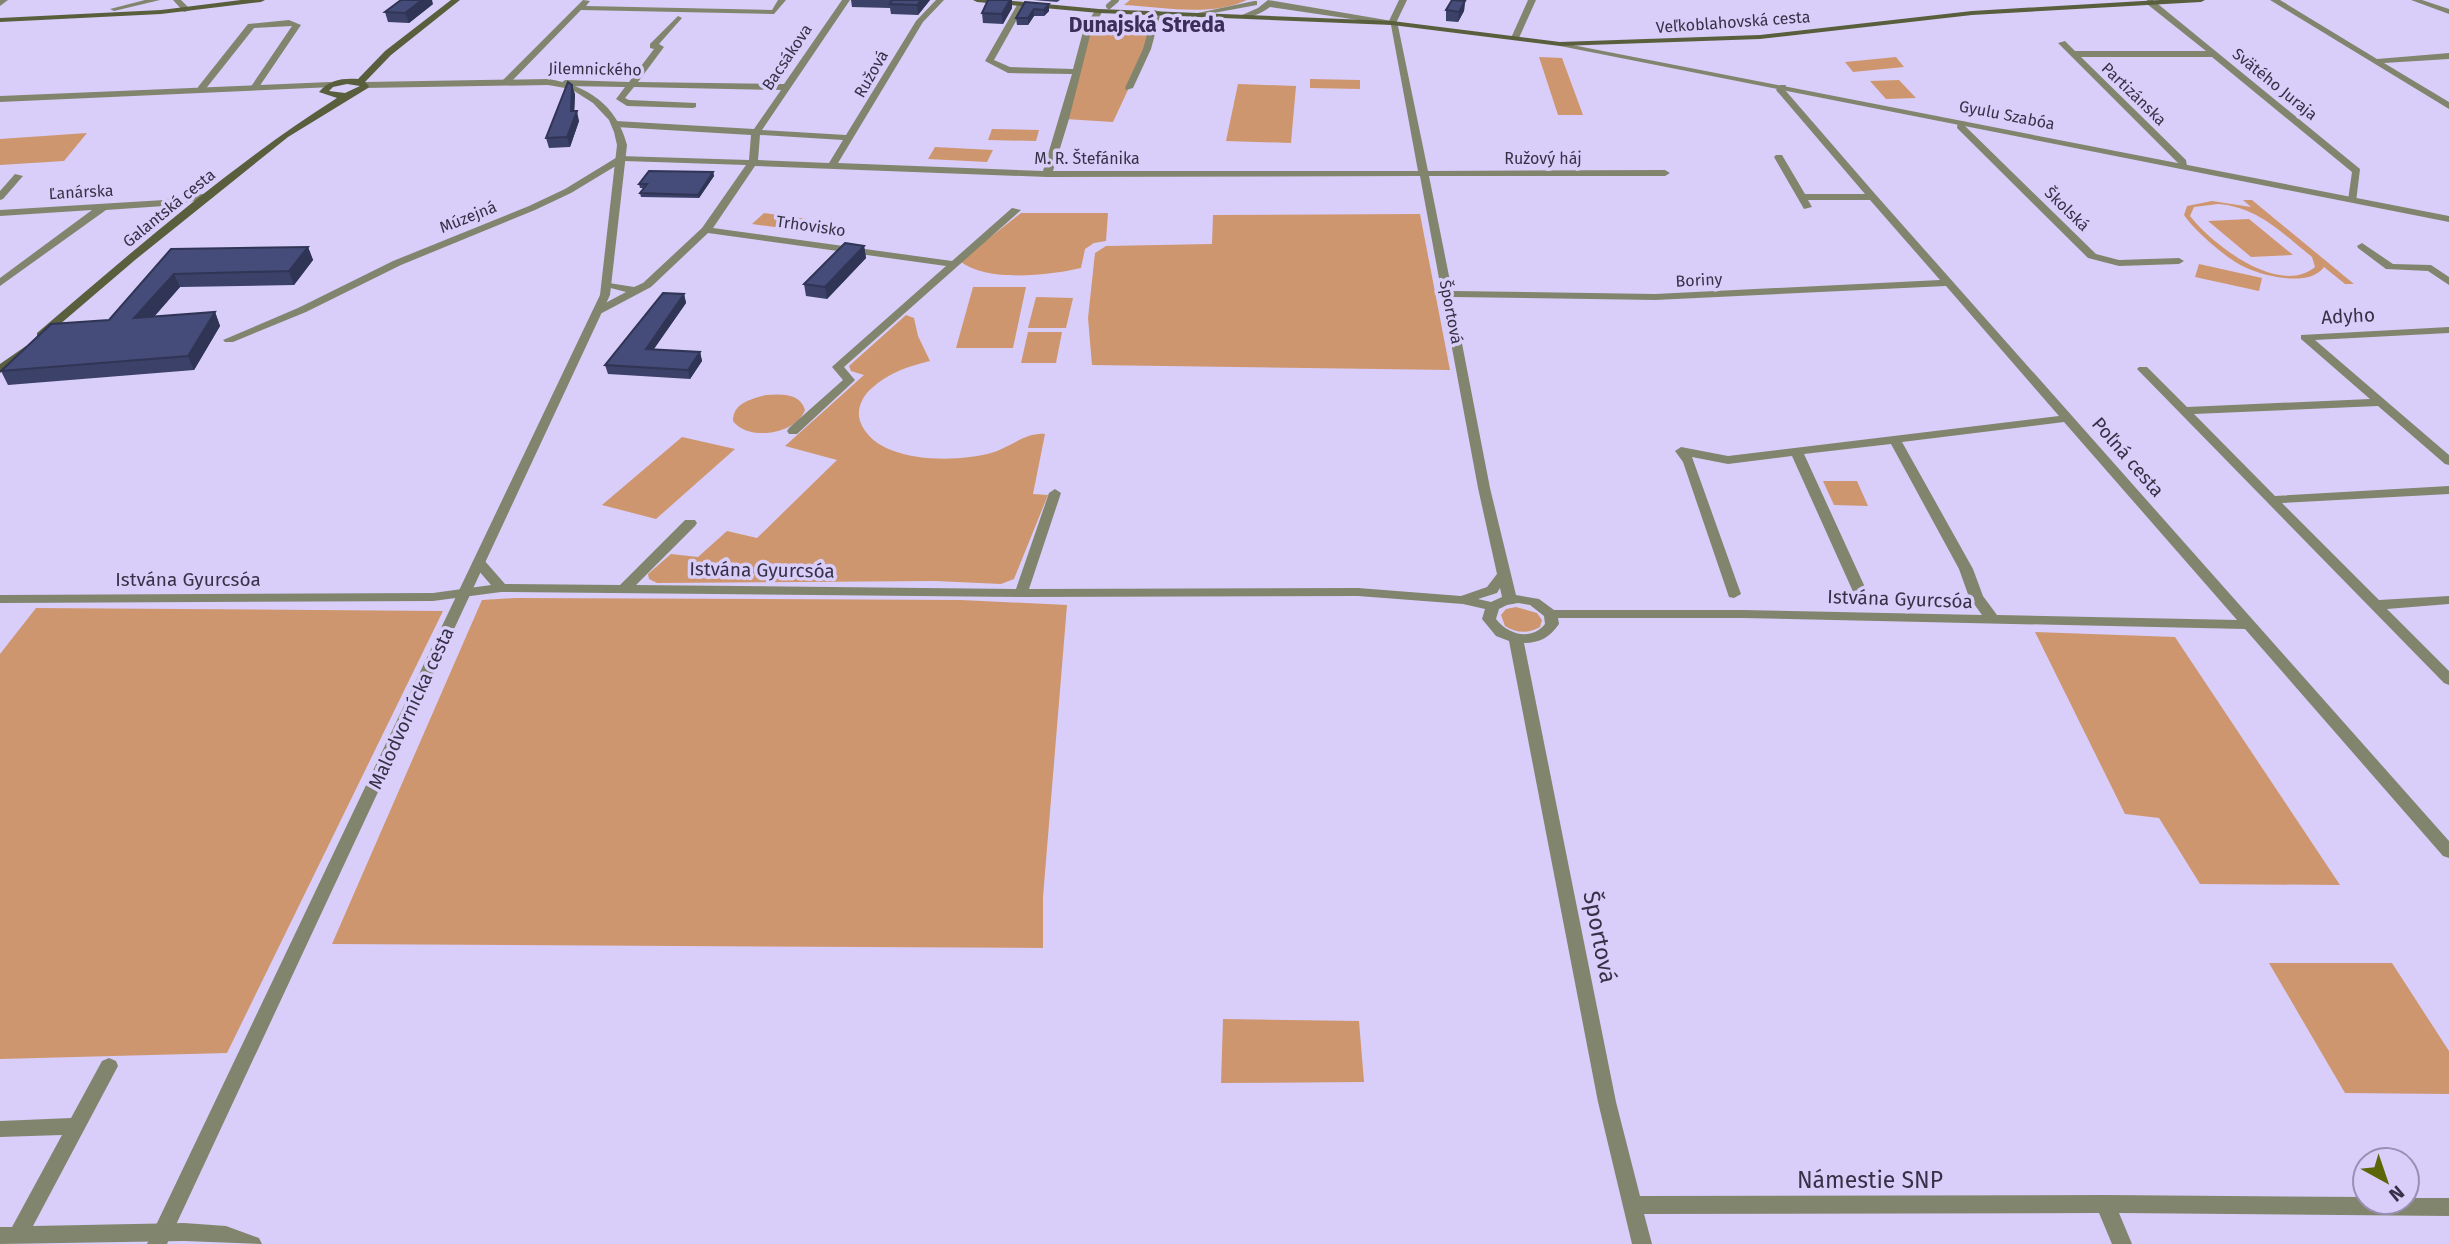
<svg xmlns="http://www.w3.org/2000/svg" width="2449" height="1244" font-family="'Fira Sans',sans-serif">
<style>
.green{fill:#ce966e;fill-rule:evenodd}
.lines{fill:none;stroke-linecap:round;stroke-linejoin:round}
.pedestrian{stroke:#81856e;stroke-width:6}
.minor{fill:#81856e;fill-rule:evenodd}
.tertiary{fill:#81856e;fill-rule:evenodd}
.secondary{fill:#595f3d;fill-rule:evenodd}
.wall{fill:#3b4168}
.shaded-wall{fill:#303555}
.building{fill:#454c79;stroke:#303555;stroke-width:2}
.labels{text-anchor:middle;dominant-baseline:central;stroke-width:7;stroke-linejoin:round;paint-order:stroke}
.far-street-label{font-size:16px;fill:#363146;stroke:#d9cefa}
.street-label{font-size:19px;fill:#363146;stroke:#d9cefa}
.far-district-label{font-size:21px;font-weight:bold;fill:#3b2e59;stroke:#d9cefa}
.near-street-label{font-size:23px;fill:#363146;stroke:#d9cefa}
</style>
<rect width="100%" height="100%" fill="#d9cefa"/>
<g class="green">
<path d="M1130 0H1247C1211 17 1163 7 1124 5Z"/>
<polygon points="1095,17 1155,20 1147,49 1113,122 1065,119 1077,72"/>
<polygon points="1539,57 1562,58 1583,115 1558,115"/>
<polygon points="1896,57 1904,67 1853,72 1845,62"/>
<polygon points="1310,79 1360,80 1360,89 1310,88"/>
<polygon points="1899,80 1916,98 1886,99 1870,81"/>
<polygon points="1238,84 1296,86 1291,143 1226,141"/>
<polygon points="992,129 1039,130 1036,141 988,140"/>
<polygon points="87,133 64,161 0,165 0,139"/>
<polygon points="935,147 993,150 987,162 928,159"/>
<path d="M2243 200H2252L2354 284H2345L2324 267C2309 289 2256 275 2237 263 2222 254 2194 230 2184 215L2187 206 2212 201 2251 207ZM2218 204C2258 207 2282 233 2312 257L2315 267C2279 297 2212 244 2190 216L2194 207Z"/>
<polygon points="764,213 807,219 796,230 752,224"/>
<path d="M1021 213H1108L1106 241 1094 243 1085 249 1081 268C1051 275 986 283 960 261Z"/>
<polygon points="1420,214 1450,370 1092,365 1088,318 1095,253 1106,246 1212,244 1213,215"/>
<polygon points="2249,219 2293,255 2251,257 2208,221"/>
<polygon points="2199,264 2262,278 2259,291 2195,277"/>
<polygon points="973,287 1026,287 1013,348 956,348"/>
<polygon points="1036,297 1073,298 1066,328 1028,328"/>
<path d="M906 315 914 318 918 336 930 361C909 366 888 373 872 388 863 395 856 409 860 421 875 464 955 463 991 453 1009 448 1026 432 1045 434L1033 494 1048 495 1014 579 1001 584 935 581 657 583 649 579 648 574 671 554 698 557 727 531 757 538 837 460 785 446 864 375 851 371 849 366Z"/>
<polygon points="1028,332 1062,332 1056,363 1021,363"/>
<path d="M766 395C781 394 800 393 805 410 796 434 749 442 733 421 733 403 751 399 766 395Z"/>
<polygon points="682,437 735,449 656,519 602,505"/>
<polygon points="1823,481 1857,481 1868,506 1834,505"/>
<polygon points="515,598 961,600 1067,605 1043,897 1043,948 332,944 482,600"/>
<path d="M1516 607 1537 613 1542 620 1540 627C1528 634 1516 633 1505 626L1501 615 1506 609Z"/>
<polygon points="36,608 443,611 227,1053 0,1059 0,654"/>
<polygon points="2035,632 2175,637 2340,885 2200,884 2159,818 2125,814"/>
<polygon points="2269,963 2392,963 2449,1051 2449,1094 2345,1093"/>
<polygon points="1223,1019 1359,1021 1364,1082 1221,1083"/>
</g>
<g class="lines">
<polyline class="pedestrian" points="1109,6 1116,0"/>
<g class="minor">
<polygon points="0,0 8,0 0,6"/>
<polygon points="145,0 160,0 114,11 110,9"/>
<polygon points="173,0 181,0 191,10 184,12"/>
<polygon points="583,0 590,1 586,6 772,10 778,0 786,0 774,14 581,10 509,84 503,84 503,80"/>
<path d="M842 0H850L762 130 846 135 916 21 936 0H944L923 22 838 163 1043 171 1072 74 1008 73 985 61 1017 5 1021 3 1025 5 994 60 1010 67 1073 69 1084 28 1096 9 1103 11 1092 28 1069 119 1053 171H1418L1391 25 1388 23 1399 0H1407L1397 21 1428 171 1665 170 1670 173 1665 176H1429L1452 291 1655 294 1940 280 1870 200H1808L1812 207 1804 209 1774 157 1776 155H1782L1805 194H1865L1776 90 1780 85H1786L1785 90 1876 195 2449 841V858L2443 856 2245 629 1742 618H1558L1559 624C1550 637 1540 643 1524 643L1616 1102 1640 1196 2105 1195 2365 1197V1202H2407V1198H2449V1216L2119 1213 2132 1244H2112L2099 1213 1644 1214 1652 1244H1632L1598 1102 1509 641 1496 636 1482 619 1485 609 1463 604 1358 596 1021 597 501 592 433 601 0 603V595L433 593 491 585 472 563 479 559 484 560 505 584 620 585 685 520H695L697 523 695 526 636 585 1016 589 1049 493 1055 489 1061 493 1029 589 1358 588 1461 596 1487 587 1497 574 1478 488 1420 176 1047 177 755 166 713 228 952 261 1012 208 1021 210 844 367 855 380 853 382 797 434H789L787 431 789 428 843 380 832 367 834 365 946 266 708 233 651 287 602 313H594V309L626 292 603 286V282L634 287 643 283 702 228 746 165 624 161 571 193 535 210 401 265 306 312 233 342H225L223 340 298 308 393 261 529 206 565 189 619 156 749 160 751 135 616 127 611 124 616 121 754 129 781 90 634 87 625 98 629 100 696 103V107L693 108 627 106 616 99 625 87 565 86 561 83 565 80 629 82 654 49 650 48V44L678 16 682 18 659 44 664 47 638 82 784 84ZM760 135 843 140 829 163 758 160ZM1946 286 2059 416 1728 456 1681 447 1675 451 1683 462 1729 597 1734 598 1741 594 1692 457 1728 464 1792 456 1855 596 1862 600 1869 596 1804 454 1891 444 1959 569 1969 597 1982 615 1742 610H1554L1539 599 1516 595 1490 488 1453 297 1655 300ZM2064 422 2237 620 1997 615 1983 596 1973 569 1902 442ZM1500 588 1502 597 1491 602 1478 599 1497 593ZM1518 603 1530 605 1544 616 1545 624C1532 641 1508 635 1496 619L1499 609 1507 605Z"/>
<polygon points="1528,0 1536,0 1519,38 1512,40 1511,38"/>
<polygon points="2147,0 2153,0 2360,169 2356,202 2348,200 2352,172 2212,57 2081,57 2186,160 2187,166 2182,169 2179,168 2178,163 2058,43 2065,41 2075,51 2206,51 2147,4"/>
<polygon points="2270,0 2280,0 2377,59 2449,53 2449,59 2384,63 2449,102 2449,109"/>
<polygon points="2411,0 2422,0 2449,9 2449,14"/>
<polygon points="1154,10 1161,12 1151,49 1133,88 1126,90 1125,88 1143,49"/>
<polygon points="289,20 301,25 257,90 250,88 292,26 254,28 204,91 198,91 198,87 248,24"/>
<polygon points="1958,121 1964,121 1965,126 2096,254 2119,260 2179,258 2184,261 2179,264 2119,266 2088,258 1957,128"/>
<polygon points="15,174 23,176 3,199 0,200 0,191"/>
<polygon points="209,193 214,196 212,198 164,206 106,210 0,286 0,278 92,210 0,216 0,210 164,200"/>
<polygon points="2362,243 2393,264 2431,265 2449,277 2449,285 2428,271 2386,269 2358,248 2357,246"/>
<polygon points="2449,327 2449,333 2315,340 2449,455 2449,465 2445,464 2378,406 2194,414 2275,496 2449,486 2449,494 2282,503 2379,600 2449,596 2449,604 2387,609 2449,671 2449,685 2444,683 2137,369 2139,367 2147,367 2187,407 2370,399 2301,339 2301,335"/>
<polygon points="109,1058 116,1061 118,1066 33,1226 184,1223 226,1226 259,1238 262,1244 184,1241 0,1244 0,1227 12,1227 62,1135 0,1137 0,1121 71,1118 102,1061"/>
</g>
<g class="tertiary">
<path d="M1268 0 1392 21 1396 23 1392 25 1270 7C1263 12 1250 20 1242 15L1258 8Z"/>
<polygon points="1254,1 1257,1 1257,5 1197,16 1193,14"/>
<polygon points="1557,42 2449,216 2449,222 1560,46 1556,44"/>
<path d="M548 79C587 85 617 105 627 145L610 295 167 1244H147L600 295 617 145 614 132 609 120 593 103 571 89 548 85 365 88 361 85 365 82Z"/>
<polygon points="330,82 333,83 333,87 0,102 0,96"/>
</g>
<g class="secondary">
<polygon points="241,0 265,0 261,2 161,14 0,22 0,18 161,10"/>
<path d="M451 0H460L391 55 365 82 369 86 368 88 288 137 135 260 45 337H37V333C133 251 230 166 337 98L319 92C329 80 342 78 358 79L385 51ZM347 84 360 86 345 93 329 91 333 87Z"/>
<polygon points="973,0 1003,0 1099,9 1392,21 1560,42 1760,35 1972,11 2160,0 2205,0 2201,2 1972,15 1760,39 1560,46 1392,25 1099,13 977,2"/>
<polygon points="26,346 30,347 30,351 0,373 0,364"/>
</g>
</g>
<g class="wall">
<polygon points="851,0 930,0 918,15 891,14 890,8 852,7"/>
<polygon points="988,0 1012,0 1012,8 1003,24 983,23 982,13"/>
<polygon points="1033,0 1060,0 1057,2"/>
<polygon points="1465,1 1464,11 1458,22 1446,21 1446,10"/>
<polygon points="1025,2 1049,4 1049,11 1044,16 1034,16 1028,25 1017,25 1016,18"/>
<polygon points="433,4 409,23 388,22 385,12"/>
<polygon points="575,94 574,111 579,121 570,147 549,148 546,138"/>
<polygon points="713,172 714,176 699,198 641,197 640,193 644,188 640,188 639,184"/>
<polygon points="864,246 866,258 827,299 806,296 804,284"/>
<polygon points="308,247 313,260 294,285 180,287 154,317 215,312 220,326 194,370 8,385 1,371 109,320 171,249"/>
<polygon points="684,294 686,303 654,349 700,352 702,361 690,379 608,374 605,365"/>
</g>
<g class="shaded-wall">
<polygon points="422,0 432,0 433,4 409,23 405,13"/>
<polygon points="921,0 930,0 918,15 917,5"/>
<polygon points="1010,0 1012,0 1012,8 1003,24 1002,14"/>
<polygon points="1465,1 1464,11 1458,22 1459,12"/>
<polygon points="1049,4 1049,11 1044,16 1044,10"/>
<polygon points="1034,9 1034,16 1028,25 1028,18"/>
<polygon points="572,85 575,94 574,119 577,111 579,121 570,147 567,137 571,111"/>
<polygon points="713,172 714,176 699,198 698,195"/>
<polygon points="864,246 866,258 827,299 825,287"/>
<polygon points="308,247 313,260 294,285 289,271"/>
<polygon points="174,274 180,287 140,332 134,318"/>
<polygon points="684,294 686,303 648,357 646,349"/>
<polygon points="215,312 220,326 194,370 188,356"/>
<polygon points="700,352 702,361 690,379 688,370"/>
</g>
<g class="building">
<polygon points="401,0 422,0 405,13 385,12"/>
<polygon points="892,0 921,0 917,5 890,4"/>
<polygon points="988,0 1010,0 1002,14 982,13"/>
<polygon points="1452,0 1465,1 1459,12 1446,10"/>
<polygon points="1025,2 1049,4 1044,10 1034,9 1028,18 1016,18"/>
<polygon points="568,82 572,85 571,111 577,111 567,137 546,138"/>
<polygon points="649,171 713,172 698,195 640,193 647,184 639,184"/>
<polygon points="845,243 864,246 825,287 804,284"/>
<polygon points="308,247 289,271 174,274 134,318 215,312 188,356 1,371 51,324 109,320 171,249"/>
<polygon points="663,293 684,294 646,349 700,352 688,370 605,365"/>
</g>
<g class="labels">
<g class="far-street-label">
<text transform="translate(1733 22) rotate(-4)">Veľkoblahovská cesta</text>
<text transform="translate(787 57) rotate(-56)">Bacsákova</text>
<text transform="translate(595 69) rotate(1)">Jilemnického</text>
<text transform="translate(871 74) rotate(-60)">Ružová</text>
<text transform="translate(2275 84) rotate(39)">Svätého Juraja</text>
<text transform="translate(2134 94) rotate(44)">Partizánska</text>
<text transform="translate(2007 115) rotate(11)">Gyulu Szabóa</text>
<text x="1087" y="158">M. R. Štefánika</text>
<text x="1543" y="158">Ružový háj</text>
<text transform="translate(81 192) rotate(-3)">Ľanárska</text>
<text transform="translate(169 208) rotate(-39)">Galantská cesta</text>
<text transform="translate(2067 209) rotate(44)">Školská</text>
<text transform="translate(468 217) rotate(-22)">Múzejná</text>
<text transform="translate(811 226) rotate(8)">Trhovisko</text>
<text transform="translate(1699 280) rotate(-3)">Boriny</text>
<text transform="translate(1451 312) rotate(79)">Športová</text>
</g>
<g class="street-label">
<text transform="translate(2348 316) rotate(-3)">Adyho</text>
<text transform="translate(2128 457) rotate(49)">Poľná cesta</text>
<text transform="translate(762 570) rotate(1)">Istvána Gyurcsóa</text>
<text x="188" y="579">Istvána Gyurcsóa</text>
<text transform="translate(1900 599) rotate(2)">Istvána Gyurcsóa</text>
<text transform="translate(411 708) rotate(-65)">Malodvornícka cesta</text>
</g>
<g class="far-district-label">
<text x="1147" y="25">Dunajská Streda</text>
</g>
<g class="near-street-label">
<text transform="translate(1600 937) rotate(79)">Športová</text>
<text x="1870" y="1180">Námestie SNP</text>
</g>
</g>
<g transform="translate(2386 1181) rotate(140)"><circle r="33" fill="#d9cefa" stroke="#988fb2" stroke-width="2"/>
<path d="M0-5L12 26L0 18L-12 26Z" fill="#5c6608"/>
<text y="-10" font-size="19" font-weight="bold" text-anchor="middle" fill="#363146">N</text>
</g>
</svg>
